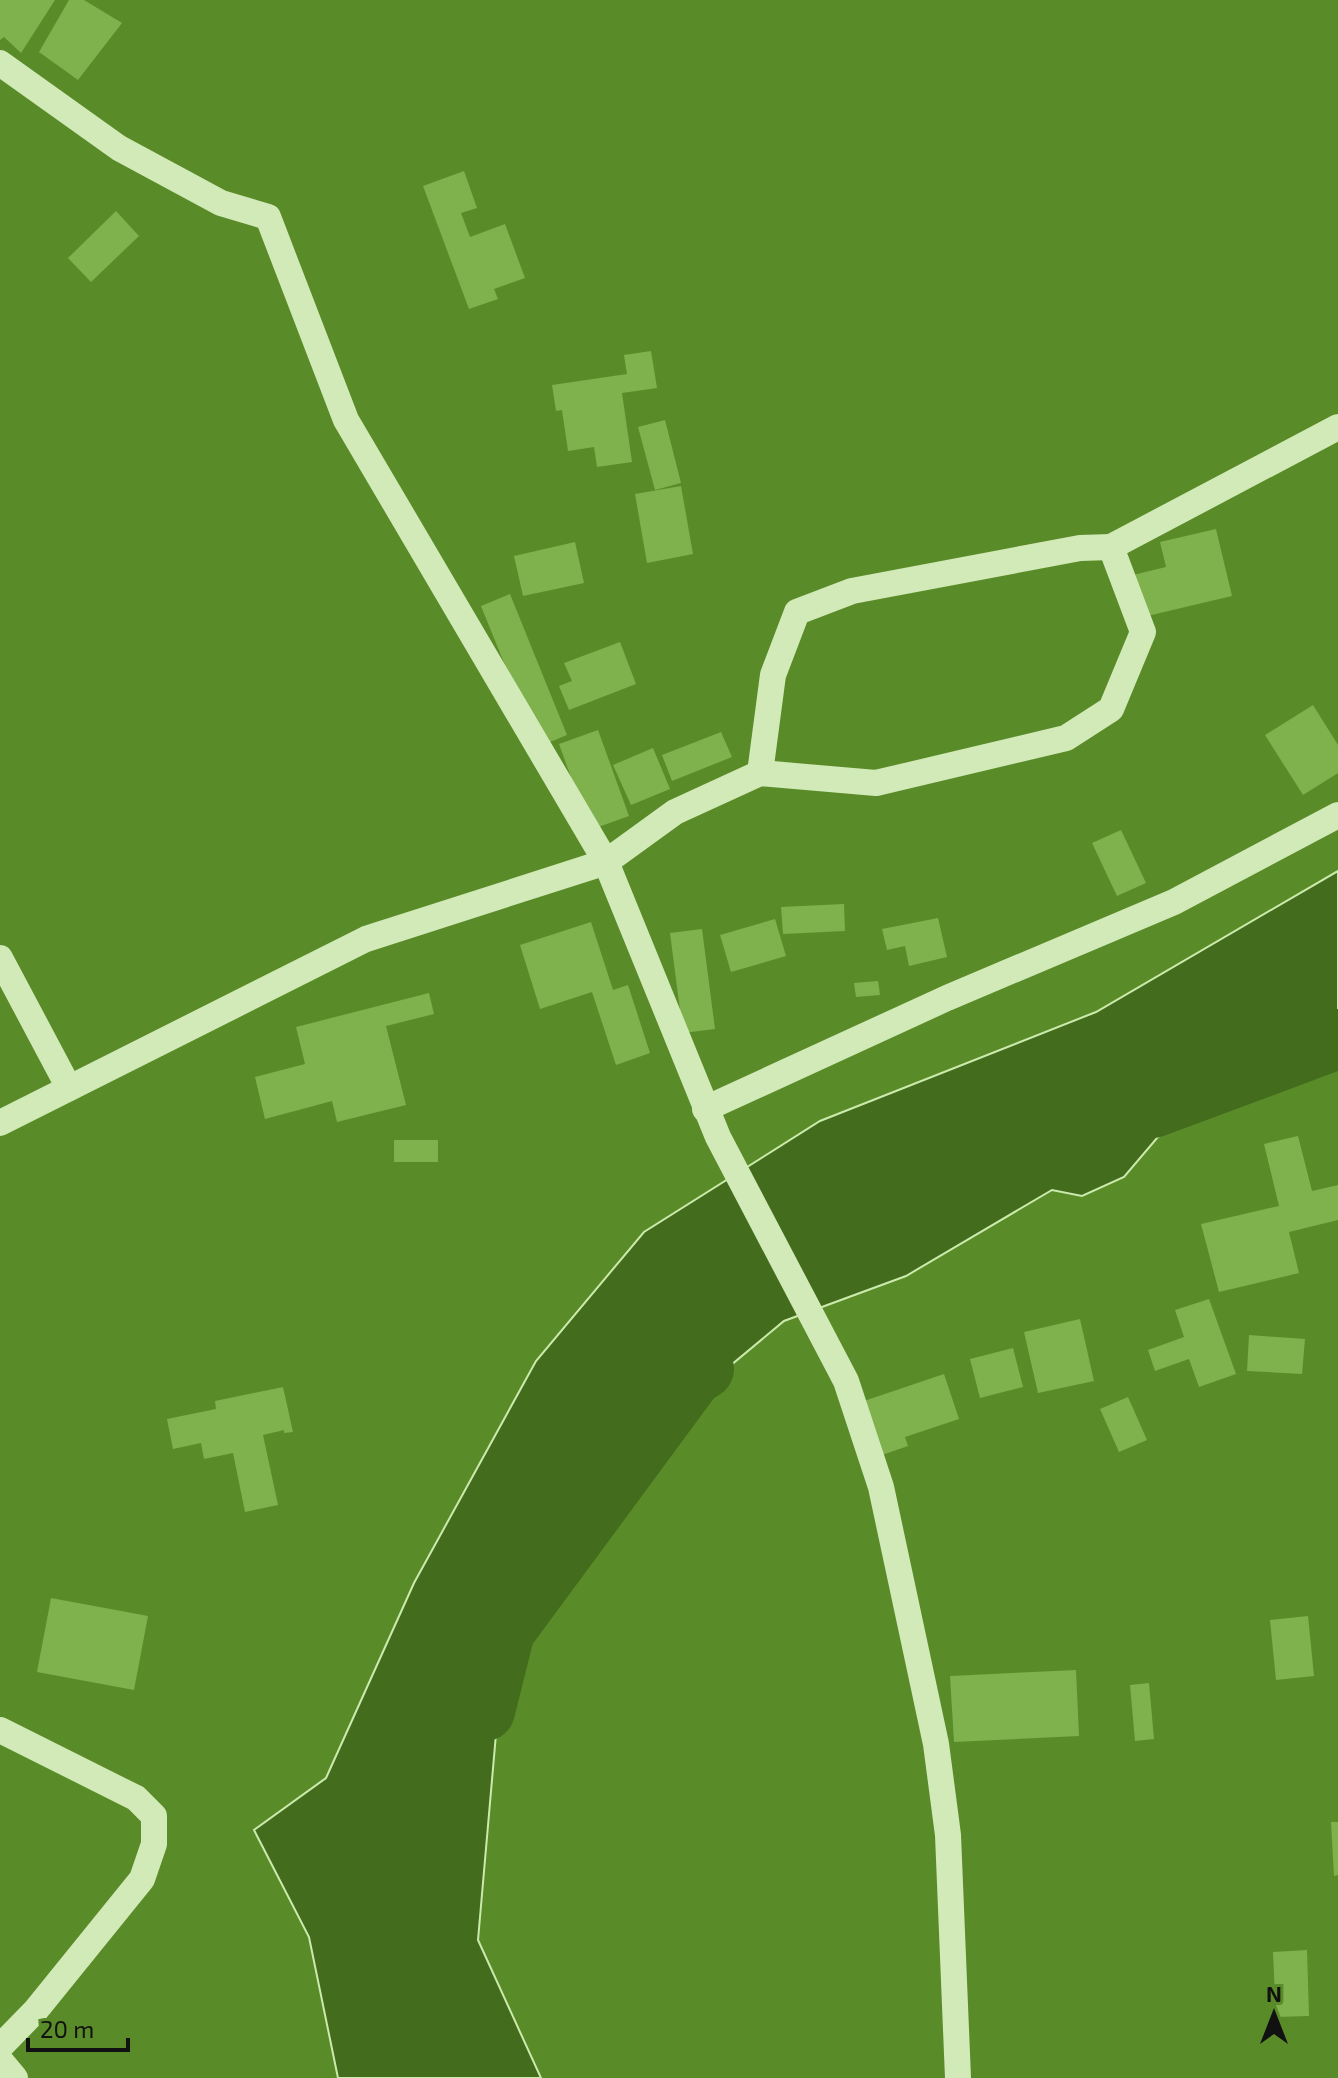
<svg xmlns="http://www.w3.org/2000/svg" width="1338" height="2078" font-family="'Exo 2',sans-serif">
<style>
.water{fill:#436c1d;stroke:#cceaac;stroke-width:2}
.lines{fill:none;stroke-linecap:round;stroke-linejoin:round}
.river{stroke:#436c1d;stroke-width:60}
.building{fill:#7fb14d}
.street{stroke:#d1eab8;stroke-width:26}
</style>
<rect width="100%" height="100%" fill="#5a8b29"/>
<polygon class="water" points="1338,871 1338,1036 1231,1079 1157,1138 1124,1177 1082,1196 1052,1190 906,1276 784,1321 653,1430 505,1631 478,1940 541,2078 338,2078 309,1937 254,1830 326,1778 414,1583 536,1361 644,1232 820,1121 1096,1012"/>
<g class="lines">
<g class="river">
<polyline points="1153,1108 1338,1039"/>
<polyline points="485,1711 505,1631 693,1376 704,1369"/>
</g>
</g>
<g class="building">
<polygon points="0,0 55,0 21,53 4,37 0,40"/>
<polygon points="69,0 84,0 122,23 78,80 39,52"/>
<polygon points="464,171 477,208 461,213 470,237 505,224 525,278 494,289 498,299 469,309 423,186"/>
<polygon points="116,211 139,236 91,282 68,258"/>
<polygon points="651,351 657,388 622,393 632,462 597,467 594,447 568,451 562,410 556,411 552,385 627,374 624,355"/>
<polygon points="665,420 681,483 655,490 638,427"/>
<polygon points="681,486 693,554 647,563 635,494"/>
<polygon points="1216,529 1232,596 1143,617 1133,575 1166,567 1160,542"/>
<polygon points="575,542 584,583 523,596 514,556"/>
<polygon points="510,594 567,735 538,747 481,606"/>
<polygon points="620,642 636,684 569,710 559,686 572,681 564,663"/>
<polygon points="1313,705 1338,745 1338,773 1303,795 1265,735"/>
<polygon points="598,730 629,816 590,830 559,744"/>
<polygon points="721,732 732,757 672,781 662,755"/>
<polygon points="653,748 670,789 631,805 613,765"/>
<polygon points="1121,830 1146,883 1117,896 1092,843"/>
<polygon points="844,904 845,931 783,934 781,907"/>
<polygon points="938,918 947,957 909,966 905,946 887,950 882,929"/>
<polygon points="775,919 786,956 731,972 720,935"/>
<polygon points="591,922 613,990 628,985 650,1053 616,1065 592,992 540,1009 520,945"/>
<polygon points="702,929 715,1029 683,1033 670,933"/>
<polygon points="878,981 880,995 856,997 854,983"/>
<polygon points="429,993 434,1014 386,1026 406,1105 337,1122 332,1101 265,1119 255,1077 305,1064 296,1027"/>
<polygon points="1298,1136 1312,1191 1338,1185 1338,1220 1289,1232 1299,1273 1219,1292 1201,1224 1279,1206 1264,1144"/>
<rect x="394" y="1140" width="44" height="22"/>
<polygon points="1209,1299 1236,1374 1199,1387 1189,1359 1155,1371 1148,1350 1184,1337 1175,1310"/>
<polygon points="1080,1319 1094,1381 1038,1393 1024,1332"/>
<polygon points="1249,1335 1305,1339 1302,1374 1247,1371"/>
<polygon points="1013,1348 1023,1387 980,1398 970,1359"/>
<polygon points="944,1374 959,1419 905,1437 908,1446 882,1455 864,1401"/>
<polygon points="283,1387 293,1432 284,1433 284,1430 263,1435 278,1505 245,1512 233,1453 204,1459 201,1443 173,1449 167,1419 216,1409 215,1401"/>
<polygon points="1128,1397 1147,1440 1119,1452 1100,1409"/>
<polygon points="51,1598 148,1616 134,1690 37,1672"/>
<polygon points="1308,1616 1314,1676 1276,1680 1270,1620"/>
<polygon points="1076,1670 1079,1736 954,1742 950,1676"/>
<polygon points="1149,1683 1154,1739 1135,1741 1130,1685"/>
<polygon points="1331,1822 1338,1822 1338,1875 1334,1876"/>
<polygon points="1307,1950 1309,2016 1276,2017 1273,1952"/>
</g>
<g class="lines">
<g class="street">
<polyline points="0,63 119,148 221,203 268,217 346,420 606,862 718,1137 846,1381 881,1487 936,1744 948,1835 958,2078"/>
<polyline points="760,773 773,675 797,612 852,591 1080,548 1111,547"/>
<polyline points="0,958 69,1088"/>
<polyline points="705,1109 947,998 1174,902 1338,815"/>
<polyline points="0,1123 366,939 606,862 675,812 760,773 876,783 1066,738 1111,709 1143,632 1111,547 1338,427"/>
<polyline points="0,1730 136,1798 154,1816 154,1844 142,1879 36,2010 0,2047"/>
<polyline points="0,2060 15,2078"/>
</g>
</g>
<g transform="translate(1274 2014)" stroke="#5a8b29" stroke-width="6" paint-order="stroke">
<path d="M0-6L14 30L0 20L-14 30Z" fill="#111111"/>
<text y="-12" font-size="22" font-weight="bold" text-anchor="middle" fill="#111111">N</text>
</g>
<path d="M28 2038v12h100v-12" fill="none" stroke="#111111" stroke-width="4"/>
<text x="40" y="2038" font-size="24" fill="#111111" stroke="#5a8b29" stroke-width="6" paint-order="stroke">20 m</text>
</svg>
